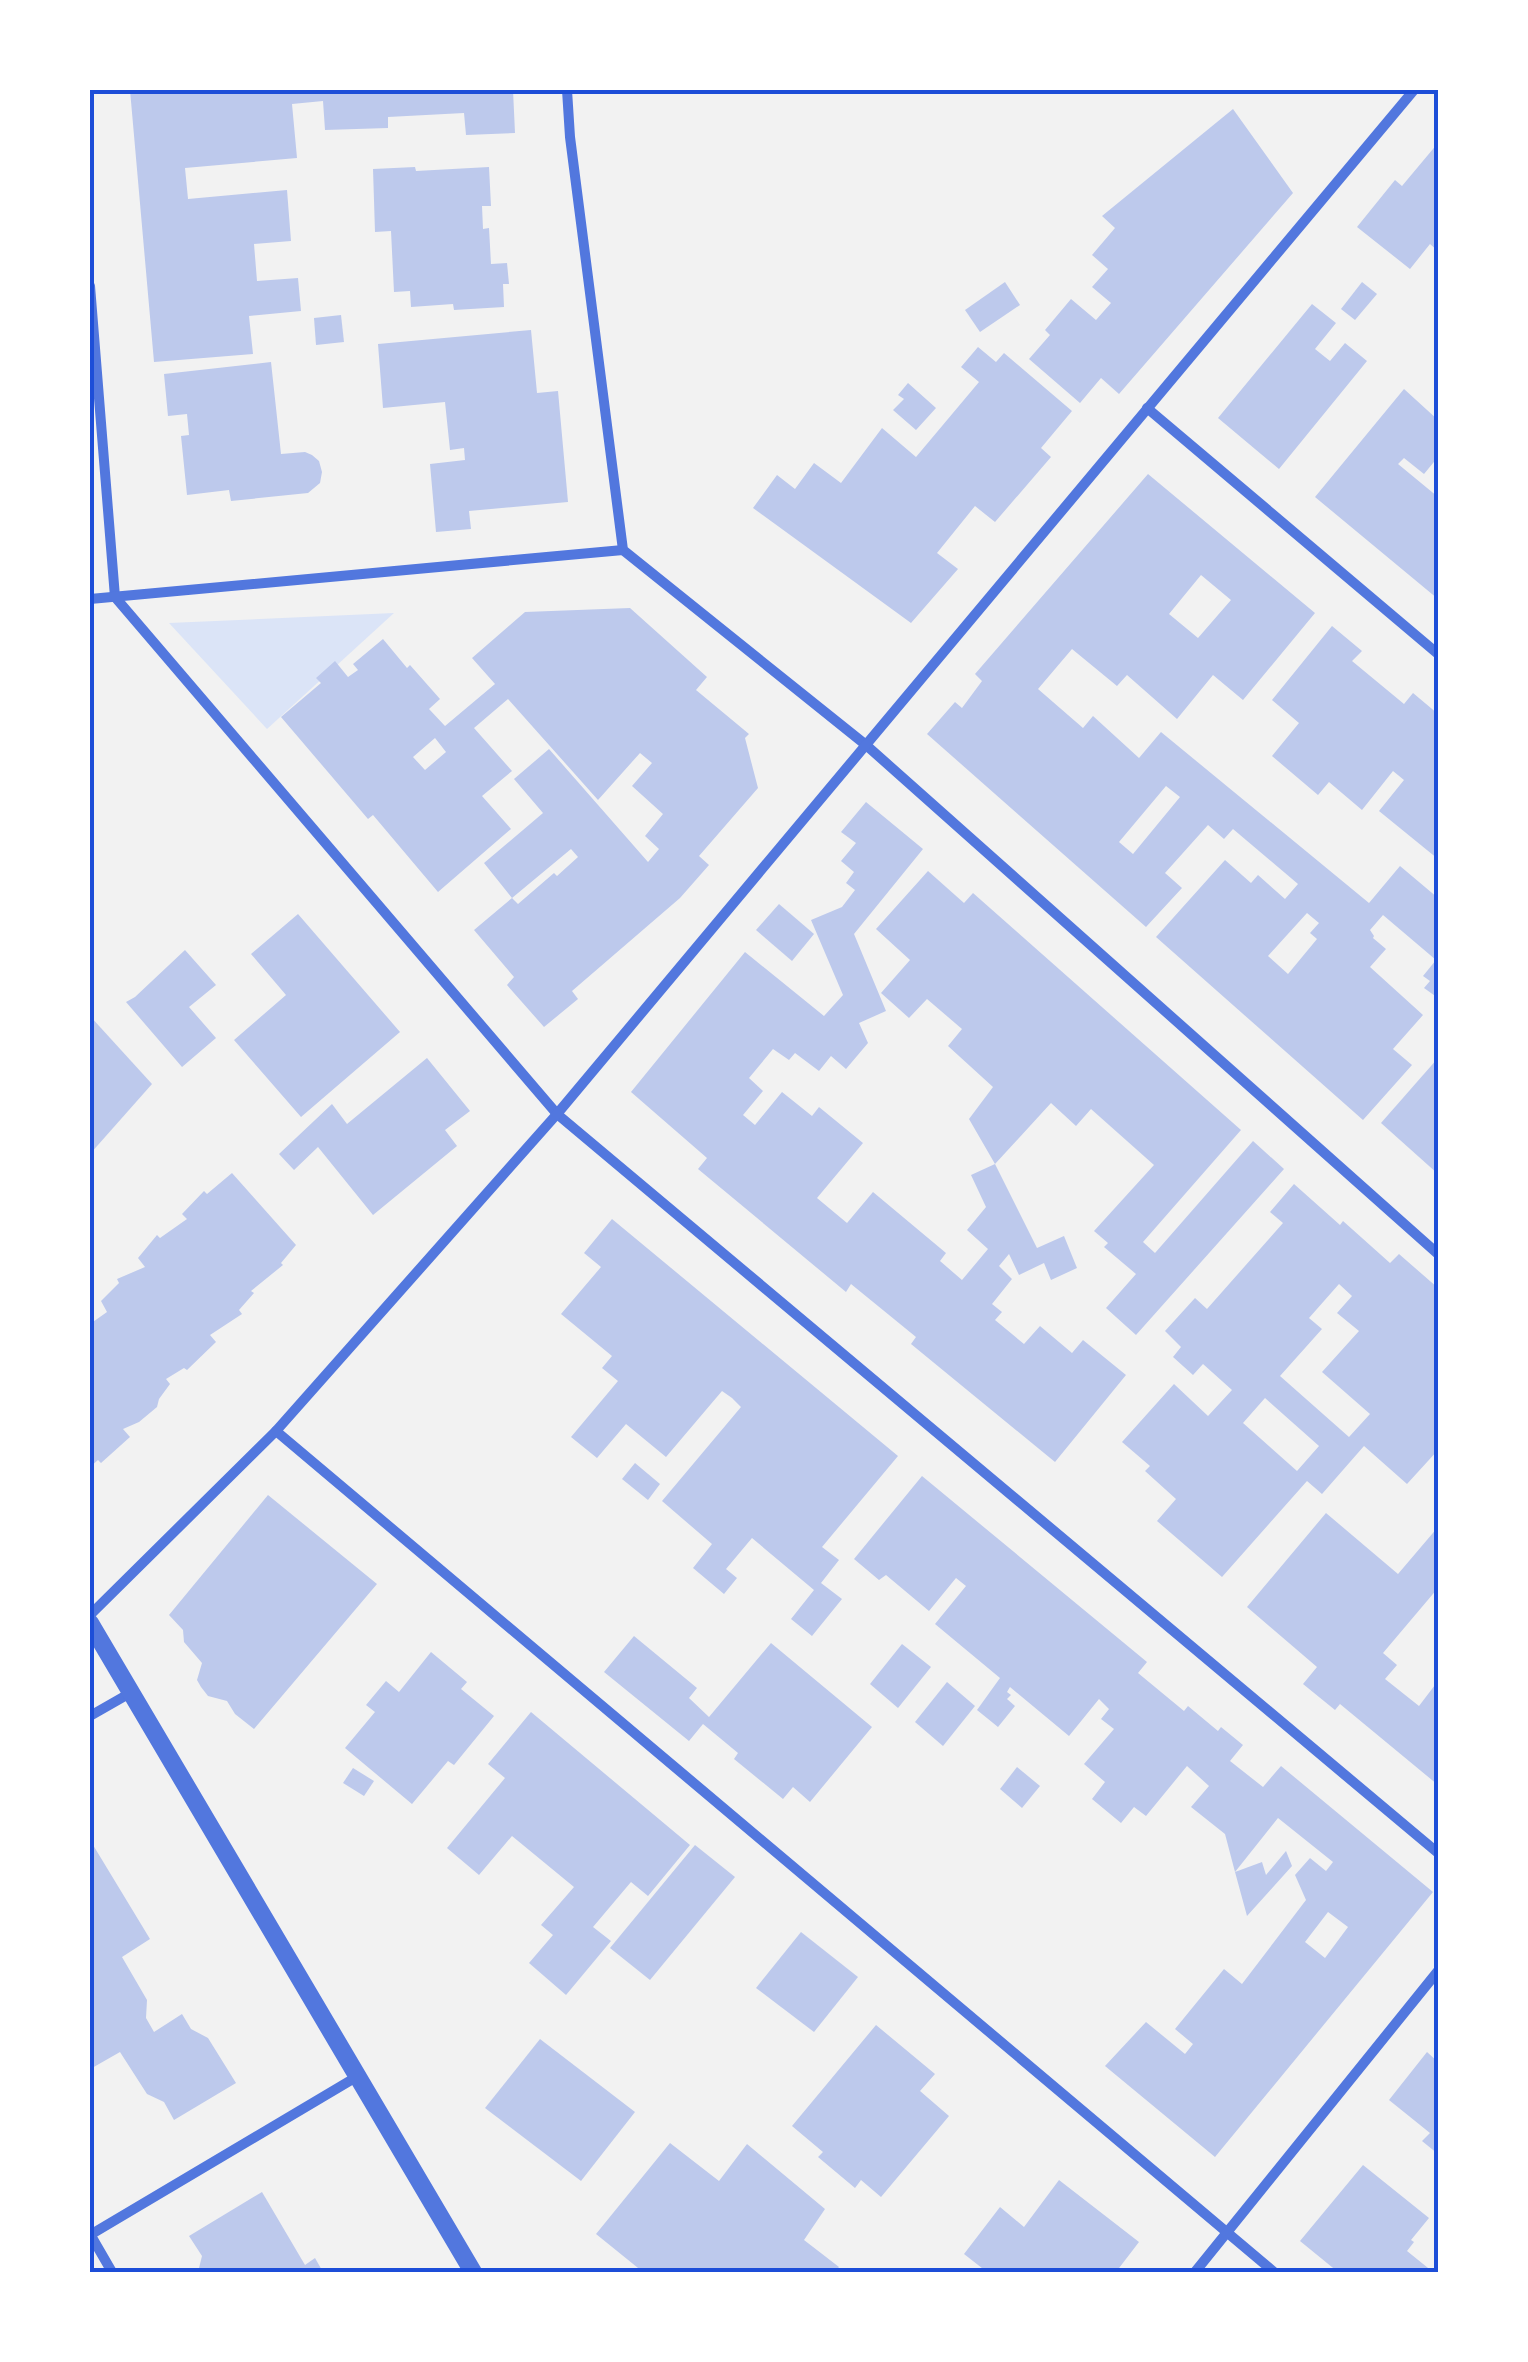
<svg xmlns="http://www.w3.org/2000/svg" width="1528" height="2362" font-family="Arial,sans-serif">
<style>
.green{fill:#dbe4f7}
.building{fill:#bdc9ec;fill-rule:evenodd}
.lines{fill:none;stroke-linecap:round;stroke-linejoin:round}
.minor{stroke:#5277de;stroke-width:10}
.tertiary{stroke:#5277de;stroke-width:18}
.neatline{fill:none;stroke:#1d4ed8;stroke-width:4}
</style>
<rect width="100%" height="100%" fill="#f2f2f2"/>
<polygon class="green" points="394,613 267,729 169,623"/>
<g class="building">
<polygon points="130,90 513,90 515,133 466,135 464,113 388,117 388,128 325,130 323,101 292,104 297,158 185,168 188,199 287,190 291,241 254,244 257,281 298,278 301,311 249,316 253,354 154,362"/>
<polygon points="1233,109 1293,193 1119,394 1101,378 1080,403 1029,359 1050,335 1045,330 1071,299 1096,320 1111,303 1092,287 1108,269 1092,255 1115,228 1102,216"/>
<polygon points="1438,143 1438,251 1430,244 1410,269 1357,227 1395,180 1402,186"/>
<polygon points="415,167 416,171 489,167 491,206 482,206 483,229 489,228 491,264 507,263 509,284 503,284 504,307 454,310 453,304 411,307 410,291 394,292 391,231 375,232 373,169"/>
<polygon points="1005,282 1020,305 980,332 965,310"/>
<polygon points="1362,282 1377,294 1355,320 1341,309"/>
<polygon points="1312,304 1336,323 1315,349 1330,361 1345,343 1367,361 1279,469 1218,418"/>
<polygon points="341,315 344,342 316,345 314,318"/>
<polygon points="531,330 537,393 558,391 568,502 469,511 471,529 436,532 430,464 465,460 464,448 450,450 445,402 383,408 378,344"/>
<polygon points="978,347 996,362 1004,353 1072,411 1041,448 1051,457 995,522 975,506 937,553 958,569 911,623 753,508 777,475 795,489 814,463 841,483 882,428 916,457 979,382 961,367"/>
<polygon points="271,362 281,454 305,452 312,455 319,461 322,472 320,483 308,493 231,501 229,490 187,495 181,436 189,435 187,414 168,416 164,374"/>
<polygon points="908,383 936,408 916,430 893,410 904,399 898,395"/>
<polygon points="1404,389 1438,420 1438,457 1424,474 1404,458 1398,464 1438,497 1438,599 1315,497"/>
<path d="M1148 474 1315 613 1243 700 1213 675 1177 719 1127 675 1117 686 1072 649 1038 689 1083 728 1093 716 1139 758 1161 732 1369 903 1400 866 1438 898V998L1424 988 1430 981 1423 976 1436 960 1383 915 1370 930 1374 936 1373 938 1386 949 1370 967 1423 1015 1393 1049 1412 1065 1363 1120 1156 937 1225 860 1251 883 1258 875 1285 899 1298 884 1233 829 1224 839 1208 825 1165 873 1182 888 1146 927 927 734 955 702 962 708 982 681 975 674ZM1201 575 1231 600 1198 638 1169 614ZM1166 786 1180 797 1133 854 1119 842ZM1307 913 1319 923 1310 933 1317 939 1288 974 1268 956Z"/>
<path d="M630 608 707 677 696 690 749 734 745 738 758 788 699 856 709 865 680 898 572 991 578 999 544 1027 507 985 514 977 474 930 512 898 518 904 554 873 557 876 578 857 571 849 512 898 484 863 543 813 514 779 549 749 648 862 659 849 645 836 663 814 632 786 652 763 640 753 598 800 508 699 474 728 512 771 482 796 511 829 438 892 373 815 368 819 281 717 321 683 316 678 335 661 348 677 358 670 353 664 383 639 407 668 410 665 440 699 429 709 445 726 495 684 472 658 525 612ZM435 738 446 752 425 770 413 757Z"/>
<polygon points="1332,626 1362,651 1352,661 1404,704 1413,693 1438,714 1438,859 1379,811 1404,780 1393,771 1362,810 1329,782 1318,795 1272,756 1299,723 1272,700"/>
<polygon points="866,802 923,849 854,934 886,1011 859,1023 868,1043 846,1069 831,1056 819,1071 795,1053 789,1060 773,1049 749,1078 763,1091 743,1115 755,1125 782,1092 812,1116 819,1107 863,1143 817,1198 847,1223 873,1192 946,1253 940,1261 962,1280 988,1249 967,1230 986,1207 971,1175 995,1164 1037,1248 1064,1236 1077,1268 1051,1280 1044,1263 1019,1275 1009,1254 999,1266 1012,1279 992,1304 1002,1312 995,1320 1024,1344 1040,1326 1072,1353 1083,1340 1126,1375 1055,1462 911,1344 916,1337 851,1284 846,1292 698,1169 707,1158 631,1092 745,952 824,1016 843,995 811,920 842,907 855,890 846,883 854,872 841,861 856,843 841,832"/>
<polygon points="928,871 964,903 973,893 1241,1130 1143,1242 1155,1253 1253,1141 1284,1169 1136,1335 1106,1308 1136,1274 1104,1247 1108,1243 1094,1231 1154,1165 1091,1109 1076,1126 1051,1103 995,1164 969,1119 993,1087 948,1046 962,1029 927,999 909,1018 881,993 910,960 876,929"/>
<polygon points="779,904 814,934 792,961 756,930"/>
<polygon points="298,914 400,1032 301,1117 234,1040 286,995 251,954"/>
<polygon points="185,950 216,985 189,1007 216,1038 182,1067 126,1002 135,997"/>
<polygon points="90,1016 152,1084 90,1154"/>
<polygon points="427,1058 470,1111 445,1130 457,1146 373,1215 318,1147 294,1170 279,1154 332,1104 347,1124"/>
<polygon points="1438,1058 1438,1174 1381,1123"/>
<polygon points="232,1173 296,1245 281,1263 283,1265 251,1291 254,1293 239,1310 242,1314 210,1335 216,1342 187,1370 184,1368 166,1379 170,1384 159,1399 157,1407 139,1422 123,1429 130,1437 101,1463 98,1460 90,1467 90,1324 107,1312 101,1301 119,1283 117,1279 145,1267 138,1258 157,1235 160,1238 187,1219 182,1214 204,1191 207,1194"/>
<path d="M1294 1184 1340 1225 1343 1221 1390 1263 1399 1254 1438 1288V1450L1407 1484 1364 1446 1322 1494 1307 1481 1222 1577 1157 1521 1176 1499 1145 1471 1150 1466 1122 1442 1174 1384 1208 1416 1232 1390 1203 1364 1193 1375 1173 1357 1181 1347 1165 1331 1195 1298 1207 1309 1283 1223 1270 1212ZM1339 1284 1352 1296 1337 1313 1359 1331 1322 1372 1370 1414 1349 1437 1280 1376 1322 1329 1309 1318ZM1265 1398 1319 1446 1297 1471 1243 1423Z"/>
<polygon points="612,1219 898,1456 822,1547 839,1560 821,1583 842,1599 812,1636 791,1619 814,1590 752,1538 726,1569 737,1578 724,1594 693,1568 712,1544 662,1501 741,1407 732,1398 722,1391 666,1457 626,1424 597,1458 571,1437 618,1381 602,1368 612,1356 561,1314 601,1267 584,1253"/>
<polygon points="635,1463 660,1484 648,1500 622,1479"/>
<path d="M922 1476 1147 1662 1138 1673 1184 1711 1188 1706 1218 1731 1221 1727 1243 1745 1230 1761 1263 1787 1281 1766 1433 1892 1215 2157 1105 2066 1146 2022 1185 2054 1193 2044 1175 2029 1224 1969 1242 1984 1306 1900 1295 1875 1310 1858 1326 1871 1333 1862 1278 1818 1235 1872 1262 1862 1266 1875 1286 1851 1292 1866 1247 1916 1235 1872 1225 1834 1191 1807 1209 1786 1187 1766 1146 1816 1134 1807 1121 1823 1092 1799 1105 1782 1084 1764 1114 1729 1101 1719 1109 1709 1099 1699 1069 1736 1010 1687 1007 1692 1011 1695 1007 1699 1015 1706 998 1727 977 1710 1000 1678 935 1624 966 1586 956 1578 929 1611 886 1575 879 1580 854 1559ZM1328 1912 1348 1927 1325 1958 1305 1942Z"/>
<polygon points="268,1495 377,1584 254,1729 235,1714 227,1701 208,1696 201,1687 197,1680 202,1663 184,1642 183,1630 169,1615"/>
<polygon points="1326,1513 1398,1574 1438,1527 1438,1588 1383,1653 1397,1665 1385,1679 1419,1706 1438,1681 1438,1785 1340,1704 1335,1710 1303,1684 1317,1667 1247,1607"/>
<polygon points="634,1636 697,1688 689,1698 709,1717 771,1643 872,1727 810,1802 793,1787 783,1799 734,1759 738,1753 703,1724 689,1741 604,1672"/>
<polygon points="902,1644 931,1667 898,1708 870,1684"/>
<polygon points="431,1652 467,1682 461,1689 494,1716 454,1765 448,1761 412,1804 345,1748 375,1712 366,1705 386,1681 399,1692"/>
<polygon points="947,1682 975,1706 943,1746 915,1722"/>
<polygon points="531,1712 690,1845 648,1896 631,1882 593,1927 611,1941 566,1995 529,1963 553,1935 541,1925 574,1887 512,1836 479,1875 447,1848 505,1778 488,1764"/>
<polygon points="1017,1767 1040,1786 1022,1808 1000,1789"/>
<polygon points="353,1768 374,1781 364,1796 343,1783"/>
<polygon points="90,1840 150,1939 122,1957 147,2000 146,2018 154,2032 182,2014 191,2029 208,2038 236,2083 174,2120 164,2102 147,2094 120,2052 92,2068 90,2064"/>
<polygon points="695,1845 735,1877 650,1980 610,1948"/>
<polygon points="801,1932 858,1977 814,2032 756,1988"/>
<polygon points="876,2025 935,2074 920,2091 949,2116 881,2197 861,2180 855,2188 818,2157 823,2152 792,2126"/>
<polygon points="540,2039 635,2112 581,2181 485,2108"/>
<polygon points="1427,2052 1438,2062 1438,2154 1422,2141 1430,2133 1389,2100"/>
<polygon points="670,2143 719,2181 747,2144 825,2209 804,2240 839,2267 835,2272 643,2272 596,2234"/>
<polygon points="1363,2165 1429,2218 1411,2240 1414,2242 1407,2251 1433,2272 1338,2272 1300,2241"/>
<polygon points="1059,2180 1139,2242 1116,2272 987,2272 964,2254 1000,2207 1024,2227"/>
<polygon points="262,2192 305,2265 315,2258 323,2272 198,2272 202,2256 189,2236"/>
</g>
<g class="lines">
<g class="minor">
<polyline points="567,90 570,137 623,550 866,745 1438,1254"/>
<polyline points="90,286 115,597"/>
<polyline points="1147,408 1438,654"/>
<polyline points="115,597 557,1114 1438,1853"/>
<polyline points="90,599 623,550"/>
<polyline points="276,1431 1274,2272"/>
<polyline points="90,1615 276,1431 557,1114 1414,90"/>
<polyline points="90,1716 132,1692"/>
<polyline points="90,2234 112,2272"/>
<polyline points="90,2235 358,2076"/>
<polyline points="1195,2272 1438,1971"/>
</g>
<polyline class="tertiary" points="90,1623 473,2272"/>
</g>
<rect width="1528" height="2362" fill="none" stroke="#ffffff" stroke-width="185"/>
<rect x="92" y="92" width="1344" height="2178" class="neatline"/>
</svg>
